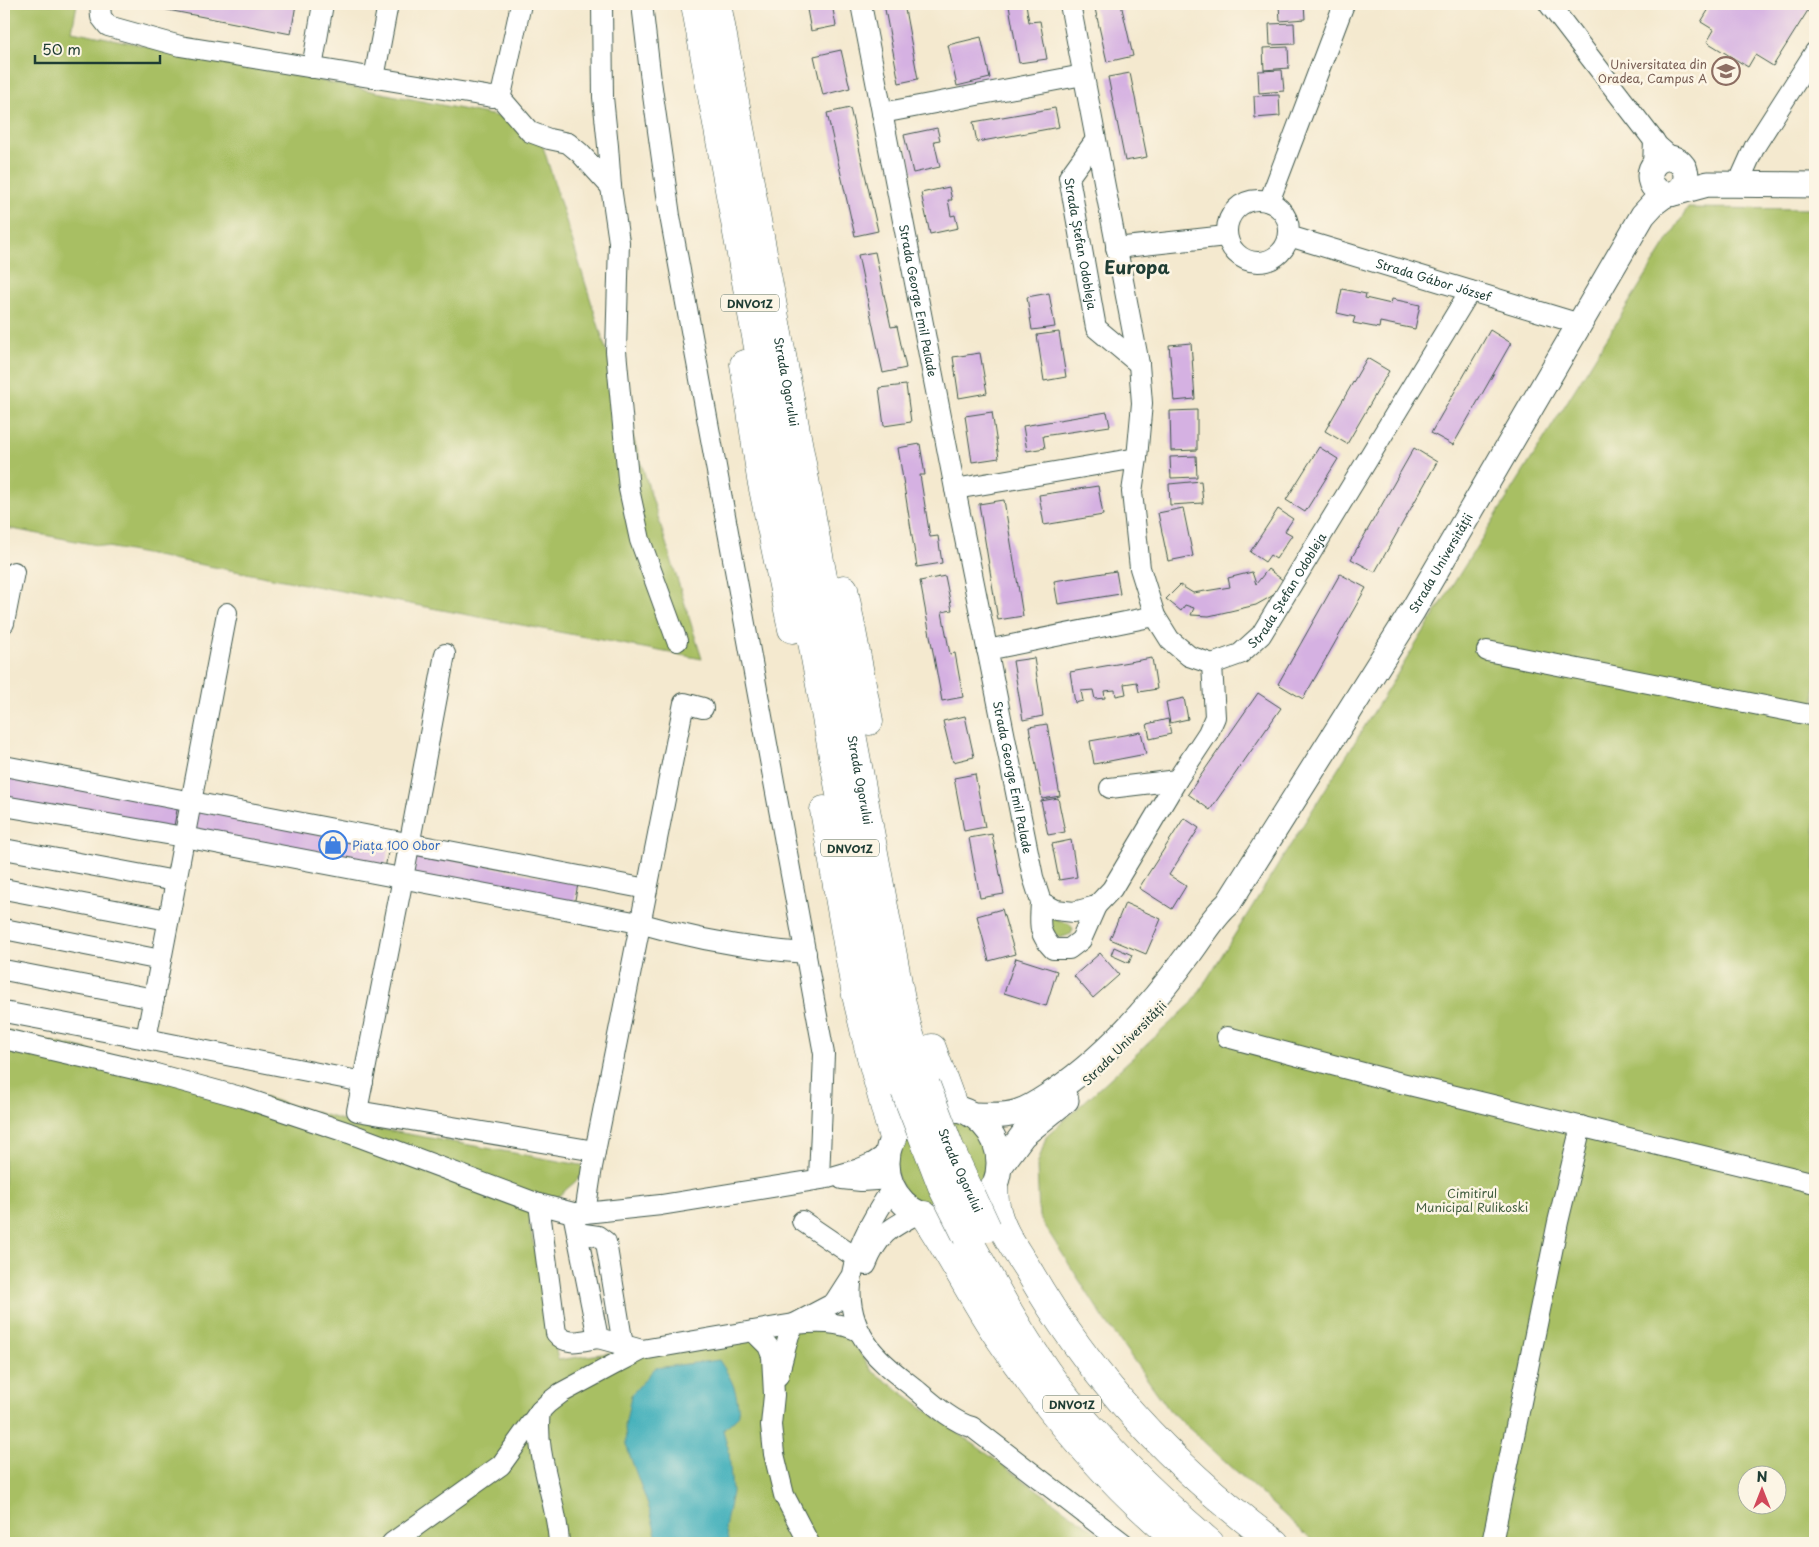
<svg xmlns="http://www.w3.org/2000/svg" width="1819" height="1547" font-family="'Playpen Sans',sans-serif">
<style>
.green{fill:#a8bf63;stroke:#647e4c;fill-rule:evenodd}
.water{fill:#3eaeba;stroke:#2e7677}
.building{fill:#d5b1e2}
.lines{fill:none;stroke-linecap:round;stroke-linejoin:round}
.minor-casing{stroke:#3f574b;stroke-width:22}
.major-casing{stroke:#3f574b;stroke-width:27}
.highway-casing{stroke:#3f574b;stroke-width:29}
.minor{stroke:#fff;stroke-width:20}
.major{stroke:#fff;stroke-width:25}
.highway{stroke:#fff;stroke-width:28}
.highway-bridge-casing{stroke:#3f574b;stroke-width:29;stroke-linecap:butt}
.highway-bridge{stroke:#fff;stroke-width:28}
.labels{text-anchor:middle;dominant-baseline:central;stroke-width:5;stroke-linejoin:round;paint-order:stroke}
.shield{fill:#fcf5e5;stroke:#617469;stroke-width:1}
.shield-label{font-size:11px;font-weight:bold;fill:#1f3d34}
.education-label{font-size:12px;fill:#785e54;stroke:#fcf5e5;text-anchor:end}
.street-label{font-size:12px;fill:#1f3d34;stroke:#fcf5e5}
.shop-label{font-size:12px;fill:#366cbe;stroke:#fcf5e5;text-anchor:start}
.park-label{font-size:12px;fill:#415e40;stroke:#fcf5e5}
.district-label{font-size:18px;font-weight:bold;fill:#1f3d34;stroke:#fcf5e5}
</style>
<rect width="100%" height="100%" fill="#fcf5e5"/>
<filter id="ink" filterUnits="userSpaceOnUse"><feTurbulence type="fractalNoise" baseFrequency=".02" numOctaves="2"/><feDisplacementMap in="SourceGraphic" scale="10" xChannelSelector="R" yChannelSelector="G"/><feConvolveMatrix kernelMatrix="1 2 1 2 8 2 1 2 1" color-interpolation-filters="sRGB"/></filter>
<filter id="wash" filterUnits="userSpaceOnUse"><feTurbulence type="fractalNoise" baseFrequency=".0096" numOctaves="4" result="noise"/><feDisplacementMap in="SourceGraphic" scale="20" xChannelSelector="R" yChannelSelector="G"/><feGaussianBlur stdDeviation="1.12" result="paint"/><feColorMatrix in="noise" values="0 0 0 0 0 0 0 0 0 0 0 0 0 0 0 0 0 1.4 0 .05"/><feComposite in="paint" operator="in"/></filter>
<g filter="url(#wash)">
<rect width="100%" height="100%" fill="#f4e9cf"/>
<g class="green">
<polygon points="4,4 77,4 72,31 536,124 702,659 7,528 4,540"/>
<path d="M1688 208 1815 209V1543H1315L1170 1411 1104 1319 1039 1217 1037 1166 1046 1137 1192 1003ZM1746 1474H1776V1504H1746Z"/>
<polygon points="1051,917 1070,924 1073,929 1071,934 1060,938 1050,931"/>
<polygon points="4,1030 155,1066 363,1126 592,1167 529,1222 558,1360 774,1330 840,1329 851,1338 872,1371 1111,1543 4,1543"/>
<path d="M962 1118C985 1132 1002 1159 985 1185 982 1191 973 1195 967 1199 963 1202 957 1208 951 1210 930 1216 907 1199 899 1180 890 1161 898 1142 910 1127Z"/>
</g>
<path class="water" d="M719 1360C733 1381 737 1390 739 1415L723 1430 729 1451 732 1492 725 1528 729 1543H658L650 1511 626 1445 625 1426 631 1395 655 1368Z"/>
<g id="blocks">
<g class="building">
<polygon points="137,4 296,4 291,34"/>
<polygon points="806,4 832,4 836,26 811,31"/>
<polygon points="884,4 904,4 918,79 899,83"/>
<polygon points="1024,4 1026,4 1029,22 1040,21 1047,59 1019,63 1009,6"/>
<polygon points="1094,4 1121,4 1133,56 1107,62"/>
<polygon points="1279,4 1304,4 1305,19 1280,21"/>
<polygon points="1712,4 1812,4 1773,66 1755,55 1748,67 1707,42 1714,30 1701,22"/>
<polygon points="1294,23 1295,44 1270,45 1269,24"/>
<polygon points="981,37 990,78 957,86 948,45"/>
<polygon points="1288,47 1289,68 1264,70 1263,48"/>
<polygon points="841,50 850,88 823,95 814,56"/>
<polygon points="1282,70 1284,91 1259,93 1258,71"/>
<polygon points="1130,73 1147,157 1125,161 1108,77"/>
<polygon points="1279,95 1280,116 1255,118 1254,96"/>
<polygon points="850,108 878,231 855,236 827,113"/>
<polygon points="1055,108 1059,127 977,142 973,122"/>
<polygon points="937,128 940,140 934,141 940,167 913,173 904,135"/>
<polygon points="949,187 952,200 948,200 951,216 955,215 958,228 930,234 921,193"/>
<polygon points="875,252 891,327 897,326 906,368 883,373 858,255"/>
<polygon points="1342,289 1366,294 1365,298 1391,304 1392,299 1420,305 1415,329 1380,322 1379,328 1353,323 1355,317 1337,313"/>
<polygon points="1049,293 1055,327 1032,330 1027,297"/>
<polygon points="1490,330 1511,343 1453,445 1431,433"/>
<polygon points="1059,332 1066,377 1044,381 1037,335"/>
<polygon points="1191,343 1195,399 1174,401 1169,345"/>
<polygon points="980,353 987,393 959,398 953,357"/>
<polygon points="1367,358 1389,371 1347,444 1325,431"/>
<polygon points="906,385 911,422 884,426 879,388"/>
<polygon points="1197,410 1197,450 1171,451 1170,411"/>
<polygon points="992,412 999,458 972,462 965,416"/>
<polygon points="1107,412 1110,426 1043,436 1045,448 1027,451 1023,426"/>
<polygon points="920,444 925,475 920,475 930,537 938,536 942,563 917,567 898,448"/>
<polygon points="1319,447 1338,459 1305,512 1286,500"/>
<polygon points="1414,448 1437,462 1375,572 1351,559"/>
<polygon points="1196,456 1197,477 1171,478 1170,457"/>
<polygon points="1201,481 1203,503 1170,505 1169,484"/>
<polygon points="1098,486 1103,515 1044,525 1039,495"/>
<polygon points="1004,500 1023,616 998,620 979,504"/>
<polygon points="1183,508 1193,556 1168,561 1158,513"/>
<polygon points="1278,509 1293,519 1285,531 1292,535 1276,559 1270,555 1265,562 1250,552"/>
<polygon points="1268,569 1284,581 1272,596 1256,605 1209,616 1191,615 1194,608 1185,605 1181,611 1166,599 1180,585 1193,593 1230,587 1228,578 1252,572 1256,584"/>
<polygon points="1116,571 1120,594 1058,604 1054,581"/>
<polygon points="1340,574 1366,588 1303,699 1278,684"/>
<polygon points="945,576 952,610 942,612 950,654 955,653 963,697 942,701 920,581"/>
<polygon points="1034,658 1043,716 1023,720 1013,661"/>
<polygon points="1152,658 1157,689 1139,692 1137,682 1124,684 1126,694 1116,696 1115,690 1104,691 1105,698 1095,699 1093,690 1081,691 1083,701 1075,703 1070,672"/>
<polygon points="1258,693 1281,708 1210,810 1188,794"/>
<polygon points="1184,698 1188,719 1170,723 1166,702"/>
<polygon points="965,716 974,757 953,762 943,721"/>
<polygon points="1168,719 1171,734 1150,739 1147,724"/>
<polygon points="1047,724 1060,796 1042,799 1029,727"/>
<polygon points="1141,732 1146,754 1094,764 1090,741"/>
<polygon points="4,774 178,805 173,831 4,801"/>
<polygon points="975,774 985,827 964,831 954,778"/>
<polygon points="1058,798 1065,832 1048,835 1041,801"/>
<polygon points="198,810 389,847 384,874 193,837"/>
<polygon points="1184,818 1199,828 1169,875 1186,886 1172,909 1139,888"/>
<polygon points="992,834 1004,894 980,898 969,838"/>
<polygon points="1071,840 1077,877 1059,880 1052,844"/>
<polygon points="417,852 578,884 573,910 412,878"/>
<polygon points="1125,903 1161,919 1146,954 1110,939"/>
<polygon points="1002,909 1015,954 989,961 977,916"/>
<polygon points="1114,947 1132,955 1129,963 1111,955"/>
<polygon points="1100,953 1119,975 1093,998 1074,976"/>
<polygon points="1016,958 1057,971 1046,1006 1004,993"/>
</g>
</g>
</g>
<g filter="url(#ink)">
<use href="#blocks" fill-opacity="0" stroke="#3f574b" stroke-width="1"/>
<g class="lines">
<defs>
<g id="minor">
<polyline points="100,4 101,17 108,26 180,46 492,97 499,96 502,91 521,4"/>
<polyline points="602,4 603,97 608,146 611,187 619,242 616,351 629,489 640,540 677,641"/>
<polyline points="642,4 651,81 670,216 824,1054 819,1179"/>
<path id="s1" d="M861 4 955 489 1033 877 1041 902 1056 910 1074 912 1096 906 1112 889 1177 780 1208 733 1215 717 1212 664"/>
<path id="s2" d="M1070 4 1139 364 1142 403 1137 458 1132 492 1140 568 1155 616 1170 640 1189 656 1212 664 1240 654 1261 635 1470 291"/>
<polyline points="1549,4 1658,146 1673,159"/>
<polyline points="312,68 323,4"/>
<polyline points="374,78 388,4"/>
<polyline points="499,96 530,132 549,139 568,143 580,153 611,187"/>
<polyline points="882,113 1083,75"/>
<path id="s3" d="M1095 141 1069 177 1096 328 1139 364"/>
<polyline points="1653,167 1654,140"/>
<polyline points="1738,184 1755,146 1815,52"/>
<circle cx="1258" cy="231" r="31"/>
<polyline points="1269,202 1344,4"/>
<path id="s4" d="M1289 236 1580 324"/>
<polyline points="1116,248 1226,236"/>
<polyline points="955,489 1137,458"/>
<polyline points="4,623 14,572"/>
<polyline points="987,650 1155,616"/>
<polyline points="1487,651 1815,716"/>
<polyline points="445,654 403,878 357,1111 595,1151"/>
<polyline points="4,766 647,889"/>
<polyline points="1110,788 1177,780"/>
<path d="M4 806 184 837 639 923C694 939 750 949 806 953"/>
<polyline points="4,849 175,881"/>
<polyline points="4,889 168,920"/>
<path d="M1041 902C1040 924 1037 932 1053 949H1069L1081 940 1096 906"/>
<polyline points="4,929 161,960"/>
<polyline points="4,970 154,999"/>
<polyline points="4,1012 146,1039 227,613"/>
<polyline points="1227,1037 1393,1081 1815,1183"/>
<polyline points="4,1039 156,1074 244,1098 349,1133 539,1204 573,1213 585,1213 661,1205 828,1178 859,1169 873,1163 888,1153"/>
<polyline points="146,1039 363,1082"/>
<polyline points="842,1179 861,1181 890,1179"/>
<path d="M893 1187C860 1237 829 1294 870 1348 882 1364 898 1375 913 1387 929 1400 952 1422 972 1427L1123 1543"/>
<path d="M539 1204 556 1333C567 1347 583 1340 598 1338"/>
<polyline points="573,1213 598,1338 642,1350"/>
<polyline points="585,1213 592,1167 684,703 703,708"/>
<polyline points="802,1221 855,1257"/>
<polyline points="577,1233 598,1236 606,1242 623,1345"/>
<path d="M866 1265C879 1233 890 1228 919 1213"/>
<polyline points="753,1331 768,1346 772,1356 774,1395 771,1425 774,1454 784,1495 809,1543"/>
<polyline points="778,1376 789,1335 794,1324 834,1303 850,1278"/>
<path d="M540 1411C534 1455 557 1499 559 1543"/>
<path d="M392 1543 501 1465 540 1411 548 1403 561 1393 613 1365 642 1350 794 1324C817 1322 839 1321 860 1332"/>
<polyline points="1492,1543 1558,1222 1581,1126"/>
</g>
<g id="major">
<circle cx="1668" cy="176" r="18"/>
<polyline points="1678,192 1708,184 1815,185"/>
<circle cx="943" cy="1163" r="56"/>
<path id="s5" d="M973 1115C988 1115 1004 1117 1018 1112 1031 1108 1043 1099 1054 1092 1107 1056 1151 1006 1189 954 1202 937 1212 918 1228 904L1413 610 1643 215 1654 203 1666 194"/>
<polyline points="1000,1166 1023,1135 1066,1100"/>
</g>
<g id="highway">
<polyline points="695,4 847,832 881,1008 905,1091"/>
<path id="s6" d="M717 4 901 999 908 1029 926 1085"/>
<polyline points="744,364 761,479 792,629"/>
<polyline points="844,589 869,721"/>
<polyline points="824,810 856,995 868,1046 893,1138"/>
<polyline points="932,1048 954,1108"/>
<path d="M994 1187C995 1193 994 1200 996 1206 1000 1230 1017 1252 1030 1273 1091 1379 1177 1470 1275 1543"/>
<path d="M924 1215C950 1253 970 1294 995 1332 1047 1410 1109 1484 1181 1543"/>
<path d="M967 1237C995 1288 1023 1339 1057 1386 1101 1445 1155 1496 1210 1543"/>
</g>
</defs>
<use href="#minor" class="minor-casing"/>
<use href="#major" class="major-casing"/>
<use href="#highway" class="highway-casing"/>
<use href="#minor" class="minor"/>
<use href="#major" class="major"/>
<use href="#highway" class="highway"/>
<defs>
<g id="highway-bridge">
<path id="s7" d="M926 1085 950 1148 987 1228"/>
<polyline points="905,1091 943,1189 967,1237"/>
</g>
</defs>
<use href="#highway-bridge" class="highway-bridge-casing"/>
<use href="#highway-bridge" class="highway-bridge"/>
</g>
</g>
<defs>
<symbol id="university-ring" viewBox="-11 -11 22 22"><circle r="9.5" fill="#fcf5e5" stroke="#8d6e63" stroke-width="1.5"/><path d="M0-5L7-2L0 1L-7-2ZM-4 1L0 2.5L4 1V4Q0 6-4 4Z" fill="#8d6e63"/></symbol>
<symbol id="shop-ring" viewBox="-11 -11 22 22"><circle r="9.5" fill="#fcf5e5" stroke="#3f7fe0" stroke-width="1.5"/><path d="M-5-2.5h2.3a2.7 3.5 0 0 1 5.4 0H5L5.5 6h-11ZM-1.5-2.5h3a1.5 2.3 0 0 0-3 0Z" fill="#3f7fe0"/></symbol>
</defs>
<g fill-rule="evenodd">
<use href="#university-ring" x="1710" y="55" width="32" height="32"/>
<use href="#shop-ring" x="317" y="829" width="32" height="32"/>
</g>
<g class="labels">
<g class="shield">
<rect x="721" y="294.5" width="58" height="17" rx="4"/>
<rect x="821" y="839.5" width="58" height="17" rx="4"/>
<rect x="1043" y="1395.5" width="58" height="17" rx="4"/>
</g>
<g class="shield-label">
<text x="750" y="303">DNVO1Z</text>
<text x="850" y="848">DNVO1Z</text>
<text x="1072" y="1404">DNVO1Z</text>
</g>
<g class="education-label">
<text x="1707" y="64">Universitatea din<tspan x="1707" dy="14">Oradea, Campus A</tspan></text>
</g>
<g class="street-label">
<text stroke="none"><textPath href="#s3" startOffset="112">Strada Ștefan Odobleja</textPath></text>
<text stroke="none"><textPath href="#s4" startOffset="151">Strada Gábor József</textPath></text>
<text stroke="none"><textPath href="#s1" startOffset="302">Strada George Emil Palade</textPath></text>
<text stroke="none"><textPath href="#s6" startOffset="384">Strada Ogorului</textPath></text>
<text stroke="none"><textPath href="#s5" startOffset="746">Strada Universității</textPath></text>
<text stroke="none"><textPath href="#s2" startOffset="809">Strada Ștefan Odobleja</textPath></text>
<text stroke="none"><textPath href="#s1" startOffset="788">Strada George Emil Palade</textPath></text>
<text stroke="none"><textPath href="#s6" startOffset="789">Strada Ogorului</textPath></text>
<text transform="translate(1124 1043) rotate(-45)">Strada Universității</text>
<text stroke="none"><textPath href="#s7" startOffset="92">Strada Ogorului</textPath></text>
</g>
<g class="shop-label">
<text x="352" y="845">Piața 100 Obor</text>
</g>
<g class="park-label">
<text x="1472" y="1193">Cimitirul<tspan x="1472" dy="14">Municipal Rulikoski</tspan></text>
</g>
<g class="district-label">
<text x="1137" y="266">Europa</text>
</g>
</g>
<rect width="1819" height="1547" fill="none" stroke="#fcf5e5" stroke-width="20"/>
<g transform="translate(1762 1490)"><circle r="24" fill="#fcf5e5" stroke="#a4ab9e"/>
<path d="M0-4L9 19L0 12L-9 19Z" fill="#d1495b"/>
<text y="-8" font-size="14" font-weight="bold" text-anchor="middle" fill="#1f3d34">N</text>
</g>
<path d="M35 55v8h125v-8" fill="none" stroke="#1f3d34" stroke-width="2.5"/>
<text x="42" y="55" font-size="15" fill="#1f3d34" stroke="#fcf5e5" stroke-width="4" paint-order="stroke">50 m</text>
</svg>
